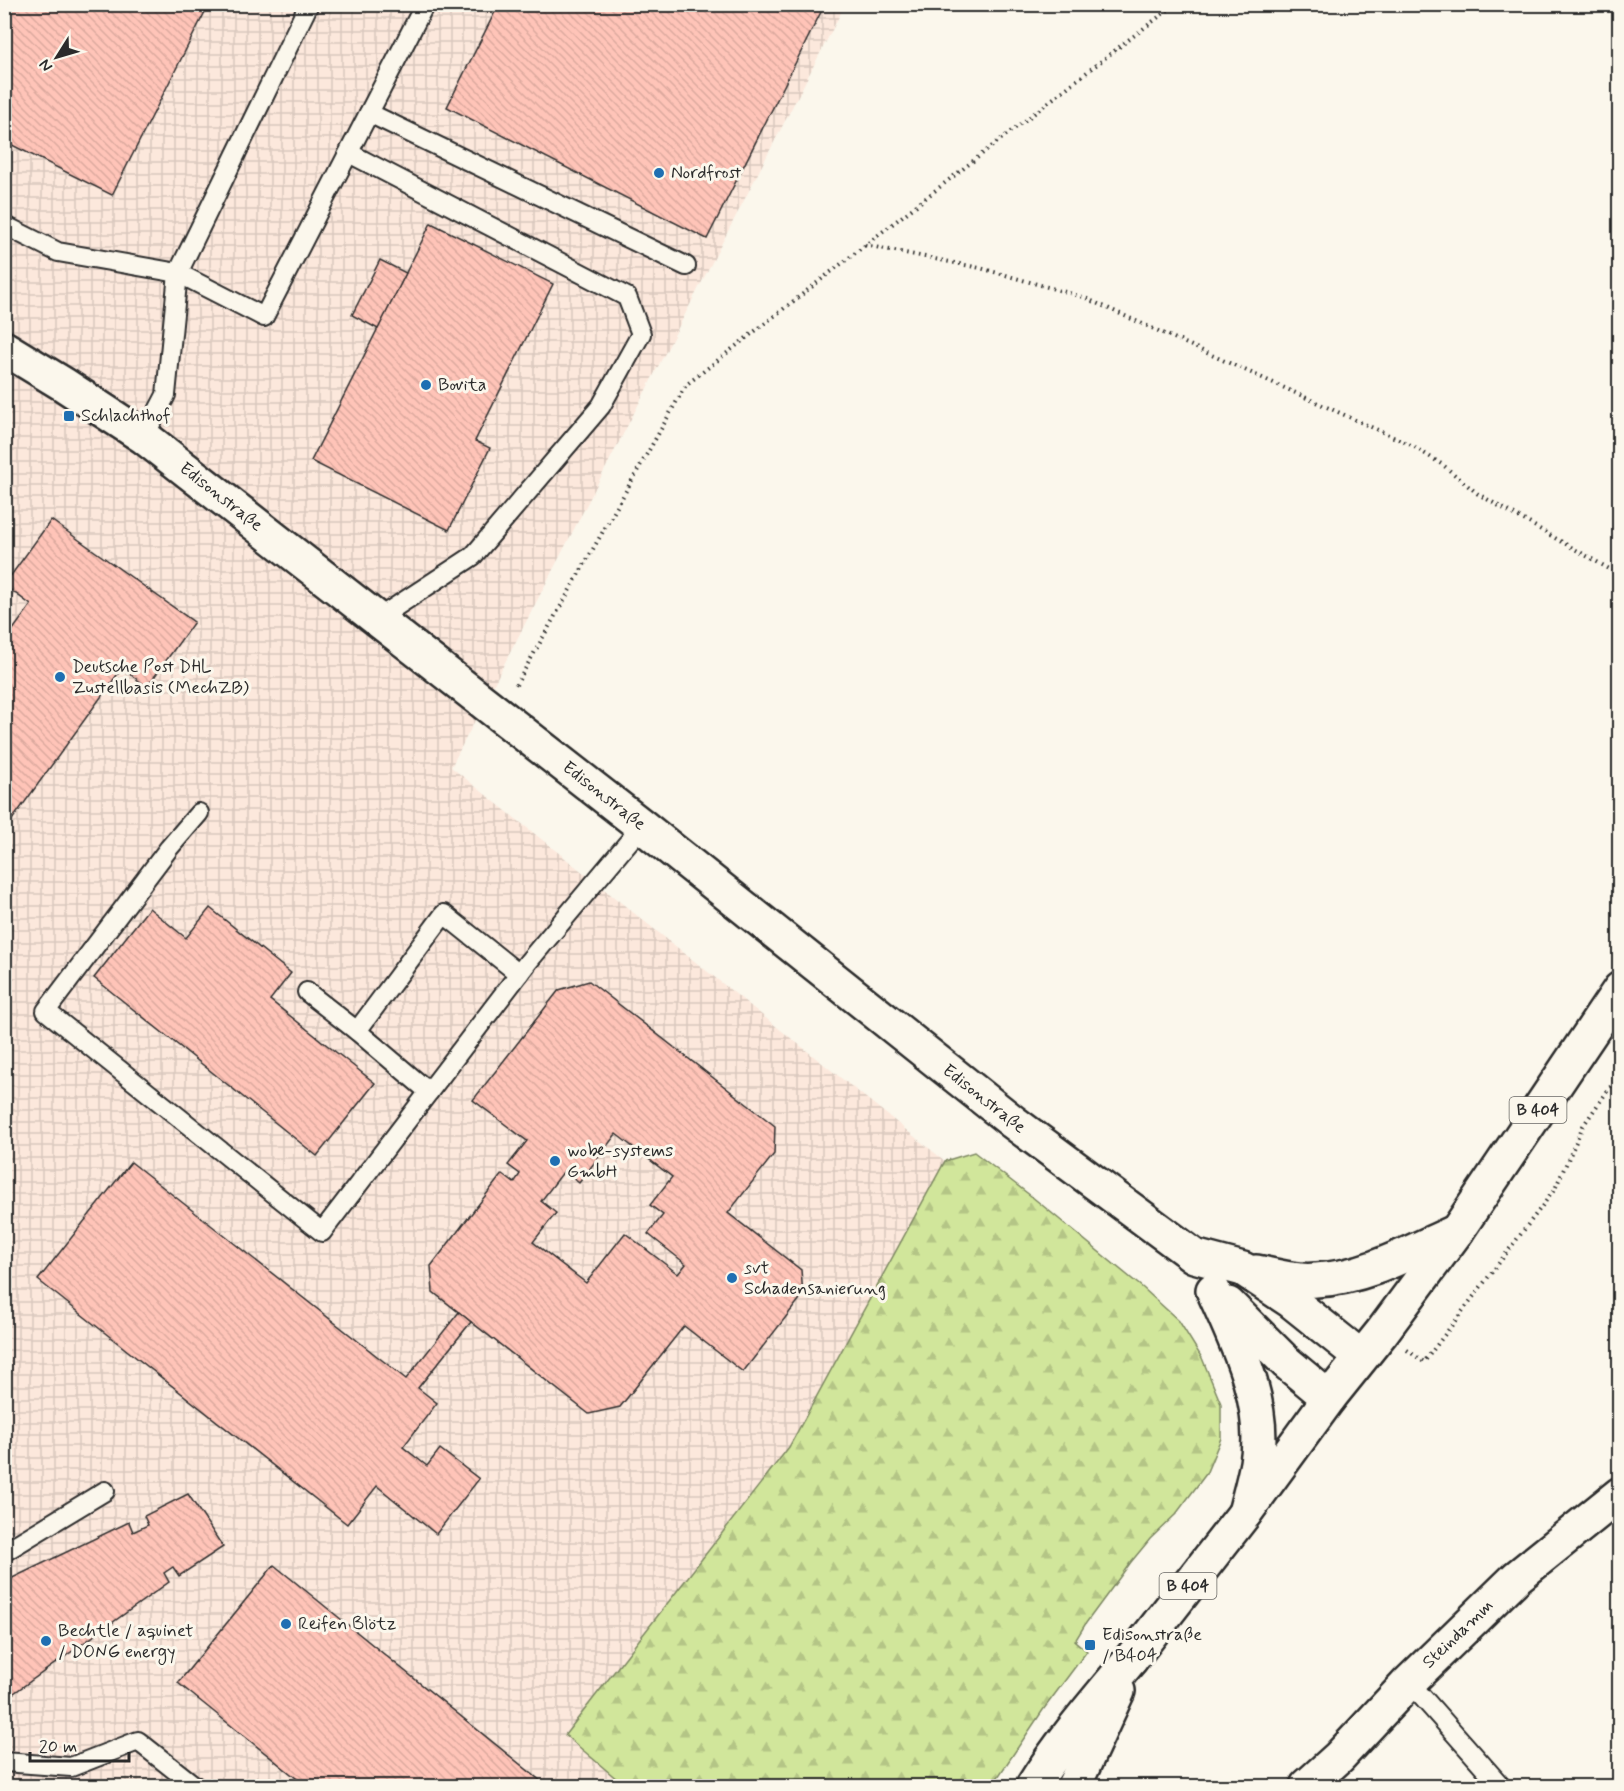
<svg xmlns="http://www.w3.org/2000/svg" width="1624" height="1791" font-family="Mynerve,sans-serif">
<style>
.industrial{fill:url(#industrial-grid)}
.forest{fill:url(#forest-firs);stroke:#7e8863;stroke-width:1.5}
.building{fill:url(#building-back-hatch);stroke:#2b2b2b;stroke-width:1.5;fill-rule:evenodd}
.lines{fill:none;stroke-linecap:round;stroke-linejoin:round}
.lane-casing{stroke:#2b2b2b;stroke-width:22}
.street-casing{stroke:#2b2b2b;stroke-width:38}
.secondary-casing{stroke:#2b2b2b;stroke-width:38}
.primary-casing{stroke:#2b2b2b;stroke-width:38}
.highway-casing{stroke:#2b2b2b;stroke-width:38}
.path{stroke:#2b2b2b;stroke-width:4;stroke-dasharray:1.5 4.5;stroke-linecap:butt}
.lane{stroke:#fbf7ec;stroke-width:18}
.street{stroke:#fbf7ec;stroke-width:33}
.secondary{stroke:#fbf7ec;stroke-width:33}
.primary{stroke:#fbf7ec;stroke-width:33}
.highway{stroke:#fbf7ec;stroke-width:33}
.poi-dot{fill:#1f6fb2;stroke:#fbf7ec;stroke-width:2}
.labels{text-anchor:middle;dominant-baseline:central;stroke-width:6;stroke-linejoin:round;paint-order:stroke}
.shield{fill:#fbf7ec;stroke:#696865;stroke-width:1.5}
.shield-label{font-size:16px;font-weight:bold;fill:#2b2b2b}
.poi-label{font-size:18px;fill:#2b2b2b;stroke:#fbf7ec;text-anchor:start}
.street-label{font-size:18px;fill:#2b2b2b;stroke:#fbf7ec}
</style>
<defs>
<pattern id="industrial-grid" width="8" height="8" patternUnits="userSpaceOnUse" patternTransform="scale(1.5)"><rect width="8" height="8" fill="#fce8dc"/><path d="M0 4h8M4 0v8" fill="none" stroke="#d8c7bd"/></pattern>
<pattern id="forest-firs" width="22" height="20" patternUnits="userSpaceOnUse" patternTransform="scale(1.5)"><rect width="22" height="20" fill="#d1e69b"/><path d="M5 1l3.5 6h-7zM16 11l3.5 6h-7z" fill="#b4c586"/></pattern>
<pattern id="building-back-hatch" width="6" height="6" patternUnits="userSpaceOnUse" patternTransform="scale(1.5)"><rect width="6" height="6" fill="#ffc4b8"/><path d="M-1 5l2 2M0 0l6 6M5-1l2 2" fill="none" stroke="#dba99e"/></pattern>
</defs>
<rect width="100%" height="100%" fill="#fbf7ec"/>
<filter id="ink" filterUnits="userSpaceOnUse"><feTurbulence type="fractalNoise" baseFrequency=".0167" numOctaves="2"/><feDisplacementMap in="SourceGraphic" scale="12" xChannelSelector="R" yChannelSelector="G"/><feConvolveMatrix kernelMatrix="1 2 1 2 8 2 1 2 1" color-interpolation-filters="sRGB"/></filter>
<g filter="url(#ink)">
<polygon class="industrial" points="5,5 845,5 451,767 945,1161 789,1447 566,1735 625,1786 5,1786"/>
<polygon class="forest" points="974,1152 1031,1196 1143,1288 1179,1321 1202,1358 1221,1404 1221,1438 1206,1474 1176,1514 1150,1539 1131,1562 1086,1623 1075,1641 1087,1651 1043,1710 992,1786 625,1786 565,1735 789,1447 945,1161"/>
<g class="building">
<polygon points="4,4 209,4 112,195 4,141"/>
<polygon points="499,4 825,4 707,239 447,107"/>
<polygon points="431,223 553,284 475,441 490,448 449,530 311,461"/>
<polygon points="380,260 406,273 378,329 352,315"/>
<polygon points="51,520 194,622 147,687 122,668 4,831 4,642 31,605 4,585"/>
<polygon points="149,908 186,938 210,908 291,973 270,1000 375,1083 317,1156 94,978"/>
<path d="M589 981 775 1126 774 1154 728 1213 801 1270 803 1295 743 1372 684 1326 620 1407 589 1414 433 1292 431 1266 502 1174 514 1183 520 1174 508 1165 527 1141 473 1100 559 990ZM616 1134 672 1177 650 1205 663 1215 648 1234 686 1264 678 1274 625 1233 586 1283 533 1242 556 1213 541 1201 564 1171 579 1183Z"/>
<polygon points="131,1162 406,1379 459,1312 471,1322 418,1388 437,1403 403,1447 427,1466 440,1449 479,1479 436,1534 377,1486 347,1524 38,1280"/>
<polygon points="188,1494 223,1547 179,1576 173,1567 164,1573 169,1582 4,1700 4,1582 129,1522 133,1532 148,1525 144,1516"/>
<polygon points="274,1565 547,1786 306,1786 178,1683"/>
</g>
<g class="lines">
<defs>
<g id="lane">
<polyline points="369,113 686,266"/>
<polyline points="349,153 627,297 641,334 601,406 473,556 377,619"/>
<polyline points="4,225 58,252 178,273 264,317 425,4"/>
<polyline points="144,437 166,395 178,273 309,4"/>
<polyline points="199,813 169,848 46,1011 322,1232 528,962 642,826"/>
<polyline points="307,992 357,1031 429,1092"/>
<polyline points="357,1031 444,914 519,974"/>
<polyline points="4,1552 105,1491"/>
<polyline points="1409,1682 1501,1786"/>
<polyline points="4,1762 71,1767 138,1741 195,1786"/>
</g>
<polyline id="street" points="1307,1786 1339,1757 1409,1682 1517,1577 1620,1494"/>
<g id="secondary">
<polyline points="4,348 63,384 144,437 642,826 1013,1122 1194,1256 1243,1269 1291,1301 1361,1357"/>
<path d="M1256 1272C1276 1276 1296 1282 1316 1280 1366 1278 1412 1251 1457 1231"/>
<path d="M1213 1290C1237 1344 1267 1402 1257 1463 1254 1480 1249 1497 1245 1513"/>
<polyline points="1228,1304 1287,1363 1329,1398"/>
</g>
<polyline id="primary" points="1131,1659 1245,1513 1329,1398 1382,1332 1457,1231 1620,989"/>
<g id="highway">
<path d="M1033 1786C1061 1741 1097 1700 1131 1659"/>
<polyline points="1074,1786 1118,1691"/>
</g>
</defs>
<use href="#lane" class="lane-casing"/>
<use href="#street" class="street-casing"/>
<use href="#secondary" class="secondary-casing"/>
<use href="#primary" class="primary-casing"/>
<use href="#highway" class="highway-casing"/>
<g class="path">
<polyline points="865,245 980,268 1083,297 1411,445 1443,465 1478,494 1620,575"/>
<polyline points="516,685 686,385 1123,44 1176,4"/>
<polyline points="1407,1350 1424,1362 1555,1189 1583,1126 1620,1073"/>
</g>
<use href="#lane" class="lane"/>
<use href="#street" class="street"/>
<use href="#secondary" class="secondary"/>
<use href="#primary" class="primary"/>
<use href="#highway" class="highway"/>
</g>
</g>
<g class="poi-dot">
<circle cx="659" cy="173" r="6"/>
<circle cx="426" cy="385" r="6"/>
<rect x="63" y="410" width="12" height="12" rx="3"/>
<circle cx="60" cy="677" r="6"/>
<circle cx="555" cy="1161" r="6"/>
<circle cx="732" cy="1278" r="6"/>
<circle cx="286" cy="1624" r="6"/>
<circle cx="46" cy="1641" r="6"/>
<rect x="1084" y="1639" width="12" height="12" rx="3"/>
</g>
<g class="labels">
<g class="shield">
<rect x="1509.5" y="1097" width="57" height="26" rx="4.5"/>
<rect x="1159.5" y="1573" width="57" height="26" rx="4.5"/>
</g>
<g class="shield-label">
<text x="1538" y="1110">B 404</text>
<text x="1188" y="1586">B 404</text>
</g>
<g class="poi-label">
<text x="671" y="173">Nordfrost</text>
<text x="438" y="385">Bovita</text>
<text x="81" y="416">Schlachthof</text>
<text x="72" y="667">Deutsche Post DHL<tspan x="72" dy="21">Zustellbasis (MechZB)</tspan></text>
<text x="567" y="1151">wobe-systems<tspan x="567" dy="21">GmbH</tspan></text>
<text x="744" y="1268">svt<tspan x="744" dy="21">Schadensanierung</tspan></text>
<text x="298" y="1624">Reifen Blötz</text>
<text x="58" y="1631">Bechtle / aquinet<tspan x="58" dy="21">/ DONG energy</tspan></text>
<text x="1102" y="1635">Edisonstraße<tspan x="1102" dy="21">/ B404</tspan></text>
</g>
<g class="street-label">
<text transform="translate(221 497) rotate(38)">Edisonstraße</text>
<text transform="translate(604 796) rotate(38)">Edisonstraße</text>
<text transform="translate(984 1099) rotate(38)">Edisonstraße</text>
<text transform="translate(1458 1634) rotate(-44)">Steindamm</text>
</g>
</g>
<rect width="1624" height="1791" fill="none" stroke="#fbf7ec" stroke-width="24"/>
<rect x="12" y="12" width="1600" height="1767" fill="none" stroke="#2b2b2b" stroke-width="2" filter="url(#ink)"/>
<g transform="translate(57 57) rotate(233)" stroke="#fbf7ec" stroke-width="4.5" paint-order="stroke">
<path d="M0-4.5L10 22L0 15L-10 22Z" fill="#2b2b2b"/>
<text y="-9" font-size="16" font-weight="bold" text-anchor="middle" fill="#2b2b2b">N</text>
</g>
<path d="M30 1752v9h99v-9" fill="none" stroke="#2b2b2b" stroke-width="3"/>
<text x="39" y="1752" font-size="18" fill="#2b2b2b" stroke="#fbf7ec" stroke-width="4.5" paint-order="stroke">20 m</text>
</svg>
